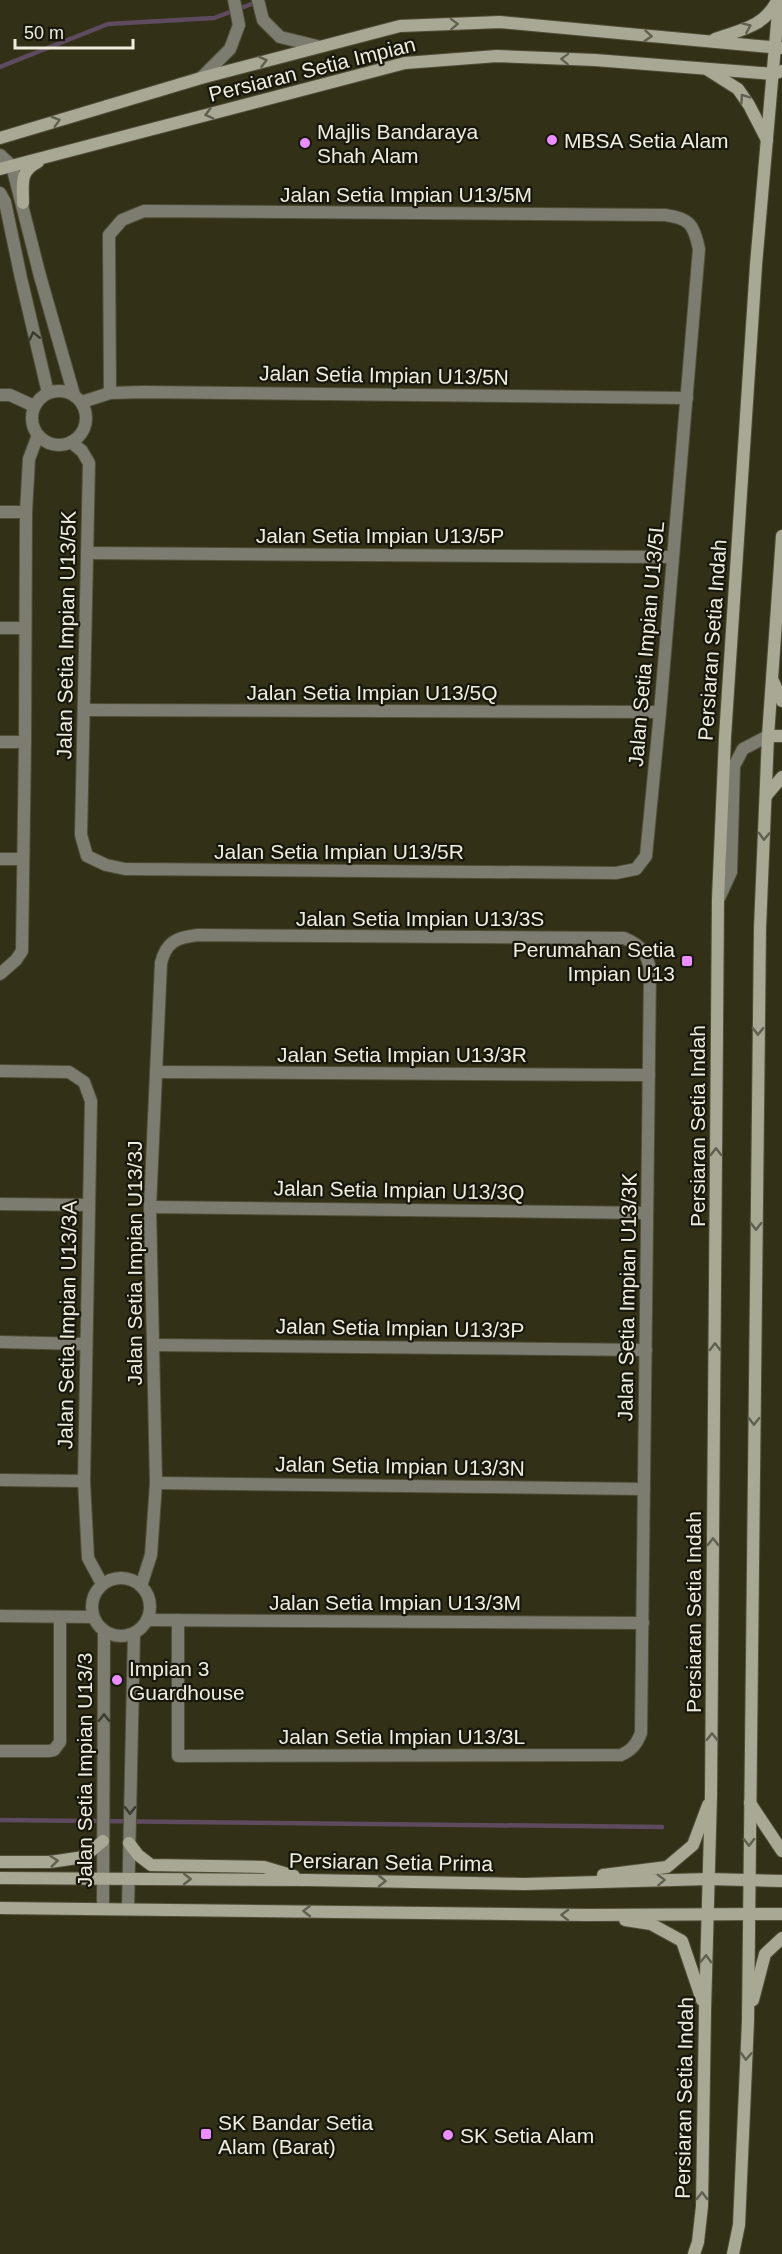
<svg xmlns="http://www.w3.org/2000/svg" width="782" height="2254" font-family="Arial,sans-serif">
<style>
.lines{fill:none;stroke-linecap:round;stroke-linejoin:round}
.stream{stroke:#5f4b5f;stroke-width:4.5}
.street-casing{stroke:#504e37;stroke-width:14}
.secondary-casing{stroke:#504e37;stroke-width:14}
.street{stroke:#7d7c70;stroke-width:12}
.secondary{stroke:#a9a895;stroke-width:12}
.oneway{stroke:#606051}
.oneway2{stroke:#3b3a30}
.poi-dot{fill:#ea8dfd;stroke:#18170d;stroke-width:2}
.labels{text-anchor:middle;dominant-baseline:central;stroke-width:4.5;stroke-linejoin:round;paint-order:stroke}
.street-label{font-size:21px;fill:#eeedde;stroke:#18170d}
.poi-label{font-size:21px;fill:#eeedde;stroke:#18170d;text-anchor:start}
</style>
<rect width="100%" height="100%" fill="#323017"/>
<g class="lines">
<g class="stream">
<polyline points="0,67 108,24 214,18 257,2"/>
<polyline points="0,1820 662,1827"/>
</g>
<defs>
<g id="street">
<polyline points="258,0 263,20 280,37 317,46"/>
<polyline points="201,78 230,49 239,25 234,0"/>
<polyline points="0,155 12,166 40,276 74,395"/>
<polyline points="0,193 5,202 21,278 48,393"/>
<circle cx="59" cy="418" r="27"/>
<polyline points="0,395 10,395 34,406"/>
<polyline points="82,402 110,393 143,392 687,398"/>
<path d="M71 442 82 451 89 463 81 835 87 856 106 865 125 869 616 873 636 869 646 856 660 712 699 249C694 225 690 218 665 215L144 211 122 220 109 235 110 393"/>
<polyline points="0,512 26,512"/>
<polyline points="87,553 672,557"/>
<polyline points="0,628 25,628"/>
<polyline points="84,710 660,712"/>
<polyline points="0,742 25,742"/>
<polyline points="0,859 23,859"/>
<polyline points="719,898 731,872 734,766 743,749 768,736"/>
<polyline points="0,974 16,960 22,951 25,742 26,512 29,459 38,435"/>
<polyline points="0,1071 69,1072 84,1082 91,1101 84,1481 88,1558 102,1584"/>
<polyline points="156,1072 649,1075"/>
<polyline points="0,1204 88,1205"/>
<polyline points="150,1207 647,1213"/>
<polyline points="0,1342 86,1344"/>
<polyline points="153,1345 646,1350"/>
<polyline points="0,1480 84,1481"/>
<polyline points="156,1483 644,1489"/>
<circle cx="121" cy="1607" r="29"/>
<path d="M141 1586 151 1555 156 1483 150 1207 161 963C166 942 177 937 198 935L624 938C640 945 648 953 650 971L641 1733C636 1745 632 1750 621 1755L178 1756V1620"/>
<polyline points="0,1616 93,1617"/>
<polyline points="147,1620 643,1623"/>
<polyline points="0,1751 49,1751 54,1750 60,1742 60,1617"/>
<polyline points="103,1909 104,1631"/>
<polyline points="128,1909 134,1633"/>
</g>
<g id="secondary">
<path d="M715 39C740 30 764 27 777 1"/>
<polyline points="708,70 738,89 749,105 767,140"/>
<polyline points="0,138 201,78 400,26 500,22 781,48"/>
<polyline points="0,169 405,63 497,56 595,60 773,74 782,71"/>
<path d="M23 203C23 183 19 172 38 162"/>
<polyline points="773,681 782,701"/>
<polyline points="768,736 782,736"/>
<polyline points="766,796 782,777"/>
<polyline points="750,1803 782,1851"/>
<polyline points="129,1843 138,1855 151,1865 264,1867 294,1876"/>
<polyline points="0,1862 50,1862 84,1857 103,1841"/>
<polyline points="603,1875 667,1867 693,1845 708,1805"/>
<polyline points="0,1878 308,1880 525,1884 709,1879 782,1881"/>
<polyline points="0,1908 588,1915 782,1914"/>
<polyline points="625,1920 651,1924 682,1941 702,2000"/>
<polyline points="753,2000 765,1954 782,1938"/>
<polyline points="694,2254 698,2242 702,2206 705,2010 711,1795 718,899 725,737 756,265 779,0"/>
<polyline points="733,2254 739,2225 748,2021 760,928 768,736 782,536"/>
</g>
</defs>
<use href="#street" class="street-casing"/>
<use href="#secondary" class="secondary-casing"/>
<use href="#street" class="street"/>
<use href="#secondary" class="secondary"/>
</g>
<defs><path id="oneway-chevron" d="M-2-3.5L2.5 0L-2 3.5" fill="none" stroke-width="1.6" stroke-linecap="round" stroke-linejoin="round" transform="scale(1.5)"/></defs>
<g class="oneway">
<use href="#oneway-chevron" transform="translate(454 24) rotate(-2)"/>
<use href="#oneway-chevron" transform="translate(747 27) rotate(-23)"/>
<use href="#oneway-chevron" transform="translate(648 36) rotate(5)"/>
<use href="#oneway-chevron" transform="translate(565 59) rotate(-178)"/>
<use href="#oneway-chevron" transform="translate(263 61) rotate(-15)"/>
<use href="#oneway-chevron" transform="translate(744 98) rotate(-125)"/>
<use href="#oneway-chevron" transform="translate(209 114) rotate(165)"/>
<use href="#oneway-chevron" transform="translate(56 121) rotate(-17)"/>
<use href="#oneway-chevron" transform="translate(764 836) rotate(92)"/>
<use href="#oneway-chevron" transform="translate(758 1031) rotate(91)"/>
<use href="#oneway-chevron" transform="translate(716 1152) rotate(-90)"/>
<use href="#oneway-chevron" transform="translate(756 1226) rotate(91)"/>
<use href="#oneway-chevron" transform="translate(715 1347) rotate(-90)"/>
<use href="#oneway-chevron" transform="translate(754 1421) rotate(91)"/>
<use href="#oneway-chevron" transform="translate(713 1542) rotate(-90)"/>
<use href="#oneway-chevron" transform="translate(712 1737) rotate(-90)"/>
<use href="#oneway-chevron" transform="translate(749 1842) rotate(90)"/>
<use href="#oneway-chevron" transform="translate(54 1861) rotate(-6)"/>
<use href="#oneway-chevron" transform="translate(187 1879)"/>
<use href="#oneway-chevron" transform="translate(661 1880) rotate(-2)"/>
<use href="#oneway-chevron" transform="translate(382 1881) rotate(1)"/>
<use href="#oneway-chevron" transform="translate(307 1911) rotate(-179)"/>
<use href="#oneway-chevron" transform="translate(565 1915) rotate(-179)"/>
<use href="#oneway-chevron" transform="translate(706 1959) rotate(-88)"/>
<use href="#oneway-chevron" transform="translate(746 2056) rotate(92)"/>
<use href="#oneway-chevron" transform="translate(702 2196) rotate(-89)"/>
</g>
<g class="oneway2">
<use href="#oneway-chevron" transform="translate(34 336) rotate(-103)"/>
<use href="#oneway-chevron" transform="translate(104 1718) rotate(-90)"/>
<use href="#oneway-chevron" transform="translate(130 1810) rotate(91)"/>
</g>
<g class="poi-dot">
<circle cx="552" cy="140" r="6"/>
<circle cx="305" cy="143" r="6"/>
<rect x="681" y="955" width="12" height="12" rx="3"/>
<circle cx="117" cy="1680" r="6"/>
<rect x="200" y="2128" width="12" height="12" rx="3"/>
<circle cx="448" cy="2135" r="6"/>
</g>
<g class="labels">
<g class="street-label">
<text transform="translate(312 69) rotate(-14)">Persiaran Setia Impian</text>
<text x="406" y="194">Jalan Setia Impian U13/5M</text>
<text transform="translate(384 375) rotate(1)">Jalan Setia Impian U13/5N</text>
<text x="380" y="535">Jalan Setia Impian U13/5P</text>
<text transform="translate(66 635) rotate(-89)">Jalan Setia Impian U13/5K</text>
<text transform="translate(712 640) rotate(-86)">Persiaran Setia Indah</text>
<text transform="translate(646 644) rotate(-85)">Jalan Setia Impian U13/5L</text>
<text x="372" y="692">Jalan Setia Impian U13/5Q</text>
<text x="339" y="851">Jalan Setia Impian U13/5R</text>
<text x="420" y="918">Jalan Setia Impian U13/3S</text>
<text x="402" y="1054">Jalan Setia Impian U13/3R</text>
<text transform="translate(697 1126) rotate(-90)">Persiaran Setia Indah</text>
<text transform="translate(399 1190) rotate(1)">Jalan Setia Impian U13/3Q</text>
<text transform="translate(134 1263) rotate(-90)">Jalan Setia Impian U13/3J</text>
<text transform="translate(627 1297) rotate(-89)">Jalan Setia Impian U13/3K</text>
<text transform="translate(67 1325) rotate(-89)">Jalan Setia Impian U13/3A</text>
<text transform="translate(400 1328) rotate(1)">Jalan Setia Impian U13/3P</text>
<text transform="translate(400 1466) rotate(1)">Jalan Setia Impian U13/3N</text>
<text x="395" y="1602">Jalan Setia Impian U13/3M</text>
<text transform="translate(693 1612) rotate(-90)">Persiaran Setia Indah</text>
<text x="402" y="1736">Jalan Setia Impian U13/3L</text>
<text transform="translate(84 1770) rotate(-90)">Jalan Setia Impian U13/3</text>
<text transform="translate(391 1862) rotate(1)">Persiaran Setia Prima</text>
<text transform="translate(684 2098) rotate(-89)">Persiaran Setia Indah</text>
</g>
<g class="poi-label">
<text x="317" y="131">Majlis Bandaraya<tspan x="317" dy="24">Shah Alam</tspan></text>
<text x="564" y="140">MBSA Setia Alam</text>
<text x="675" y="949" text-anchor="end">Perumahan Setia<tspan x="675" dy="24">Impian U13</tspan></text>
<text x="129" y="1668">Impian 3<tspan x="129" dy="24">Guardhouse</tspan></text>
<text x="218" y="2122">SK Bandar Setia<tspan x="218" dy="24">Alam (Barat)</tspan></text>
<text x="460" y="2135">SK Setia Alam</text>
</g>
</g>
<path d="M15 39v9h118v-9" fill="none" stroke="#eeedde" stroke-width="3"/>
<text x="24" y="39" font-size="18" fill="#eeedde" stroke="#18170d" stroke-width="4.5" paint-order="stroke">50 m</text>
</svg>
